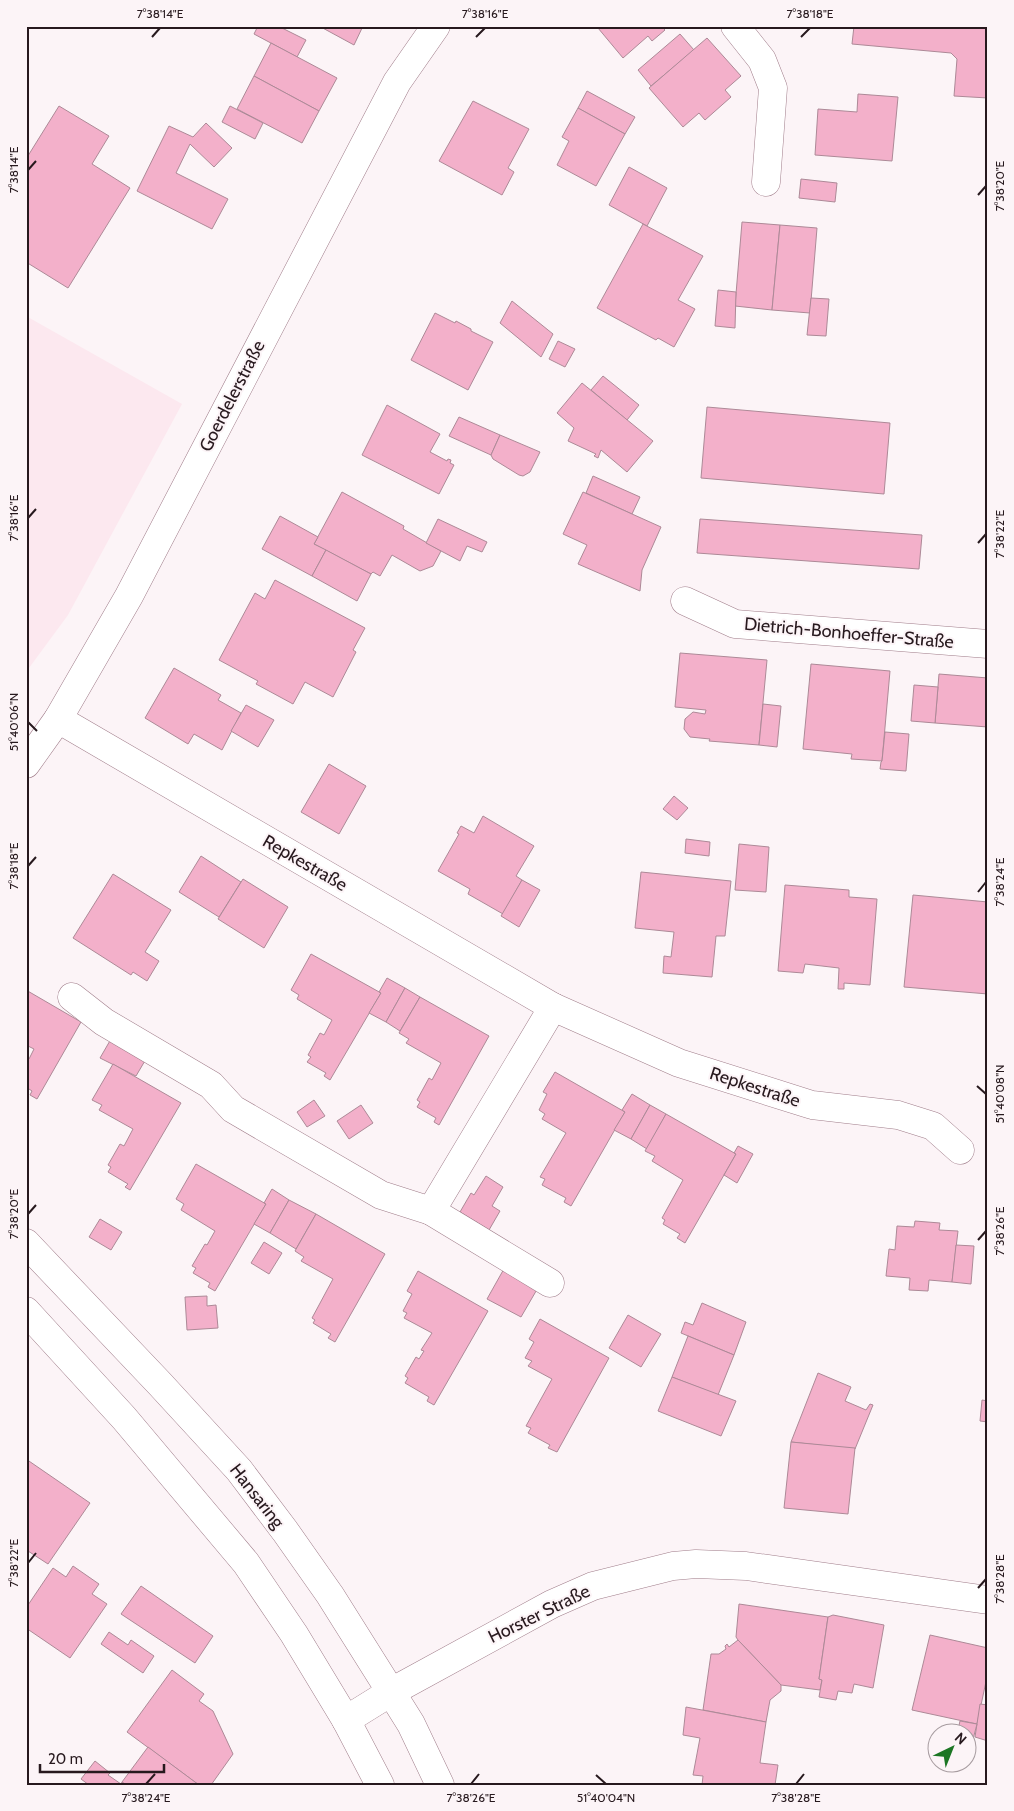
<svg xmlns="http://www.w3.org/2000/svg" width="1014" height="1811" font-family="Cabin,sans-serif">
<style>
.built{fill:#fce8ef}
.building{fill:#f3b0ca;stroke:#ad8997}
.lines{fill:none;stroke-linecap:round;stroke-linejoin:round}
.minor-casing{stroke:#a07d8a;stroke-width:29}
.major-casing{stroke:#a07d8a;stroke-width:29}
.minor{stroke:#fff;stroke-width:28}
.major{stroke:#fff;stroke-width:28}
.ticks{fill:none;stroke:#27191e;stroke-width:2}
.labels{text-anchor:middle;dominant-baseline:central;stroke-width:4;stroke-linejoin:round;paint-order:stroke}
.street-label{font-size:18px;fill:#27191e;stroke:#fcf4f7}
.neatline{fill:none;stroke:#27191e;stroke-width:2}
.ticks-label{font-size:12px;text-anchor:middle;fill:#27191e}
</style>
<rect width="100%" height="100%" fill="#fcf4f7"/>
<polygon class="built" points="26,316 182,404 68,615 26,672"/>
<g class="building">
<polygon points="258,26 278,26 306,40 297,57 254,34"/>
<polygon points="319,26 363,26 354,45"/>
<polygon points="600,26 661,26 665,30 652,41 648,36 623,58 598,28"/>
<polygon points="854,26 988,26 988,98 954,96 957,59 951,53 852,44"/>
<polygon points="680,34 694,50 651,86 638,70"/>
<polygon points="707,38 741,76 725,90 731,97 705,120 699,113 683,127 649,88"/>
<polygon points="271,43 337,78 319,111 254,76"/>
<polygon points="254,76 319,111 302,143 237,109"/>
<polygon points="587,91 635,117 625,134 578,108"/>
<polygon points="858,94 898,97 892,161 815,155 818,109 857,112"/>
<polygon points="473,101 529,129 508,168 514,172 502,195 439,161"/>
<polygon points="59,106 109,136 92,164 130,188 68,288 26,262 26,159"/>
<polygon points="230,106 263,123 255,139 222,122"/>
<polygon points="578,108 625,134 596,186 557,165 569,141 562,137"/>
<polygon points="206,123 232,148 214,167 190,144 176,173 228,199 212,229 137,191 169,126 193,137"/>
<polygon points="629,167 667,188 647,226 609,205"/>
<polygon points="801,179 837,183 835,202 799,198"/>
<polygon points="742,222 780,225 772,310 735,306"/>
<polygon points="643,224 703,256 678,300 695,309 674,347 658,338 656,340 597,308"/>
<polygon points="780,225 817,228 810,313 772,310"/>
<polygon points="718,290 736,292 735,328 715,326"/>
<polygon points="811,298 829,299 826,336 807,335"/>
<polygon points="512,301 553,334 541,357 500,323"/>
<polygon points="435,313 455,323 456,321 471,329 471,331 493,342 468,390 411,360"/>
<polygon points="558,341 575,349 565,367 549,359"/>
<polygon points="603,376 639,405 627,420 591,390"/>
<polygon points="582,383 653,441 627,472 601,450 598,458 594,456 596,454 568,441 574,428 557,413"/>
<polygon points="387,405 440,434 430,452 447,461 448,459 451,460 450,463 454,465 439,494 362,455"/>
<polygon points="707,407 890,423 884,494 701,478"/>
<polygon points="459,417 500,435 491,455 449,436"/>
<polygon points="500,435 540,452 530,472 523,476 519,475 493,459 491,455"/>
<polygon points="593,476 640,497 632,514 586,493"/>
<polygon points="342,492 404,526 403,529 441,551 433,566 420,571 392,555 380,576 373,572 371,574 314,544"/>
<polygon points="583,492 661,527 642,570 640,591 578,564 587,545 563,534"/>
<polygon points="280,516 318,537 314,544 326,550 312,576 262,549"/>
<polygon points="438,519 487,542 482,552 467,546 460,561 426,543"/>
<polygon points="700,519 922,535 919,569 697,553"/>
<polygon points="326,550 371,574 357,601 312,576"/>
<polygon points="275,580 365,628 353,650 356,652 333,697 305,682 293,704 256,684 258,681 219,660 255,593 265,599"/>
<polygon points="680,653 767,660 759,745 709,741 710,739 690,737 684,729 685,719 693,712 705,714 706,710 675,707"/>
<polygon points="811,664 890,671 882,761 851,759 852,754 803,749"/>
<polygon points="174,668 221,695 218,700 241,713 222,750 194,734 188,744 145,718"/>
<polygon points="939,674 988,678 988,727 935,723"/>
<polygon points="914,685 938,687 935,723 911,721"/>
<polygon points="763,704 781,706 777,747 759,745"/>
<polygon points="246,705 274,720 258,747 231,731"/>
<polygon points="885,732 909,734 906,771 880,769 881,762 882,761"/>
<polygon points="329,764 366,786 339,834 301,812"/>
<polygon points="674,796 688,808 677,820 663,809"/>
<polygon points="483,816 534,846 516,876 522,880 503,914 468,894 470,889 438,871 459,834 457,833 461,826 474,833"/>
<polygon points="686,839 710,842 709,856 685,853"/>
<polygon points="739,844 769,847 766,892 735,890"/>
<polygon points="201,856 241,882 219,917 179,892"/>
<polygon points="641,872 731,881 725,936 716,936 712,977 663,973 664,956 671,957 674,932 635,928"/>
<polygon points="113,874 171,910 145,952 159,961 147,981 133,972 131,975 73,938"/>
<polygon points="243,879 288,907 264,948 218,919"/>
<polygon points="522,880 540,890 519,927 501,916"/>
<polygon points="785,885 849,890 849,897 877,899 870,985 844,983 844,989 838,989 839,968 805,964 803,973 778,971"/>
<polygon points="913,895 988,902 988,994 904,987"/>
<polygon points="311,954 381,993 330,1080 324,1076 326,1073 307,1062 311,1057 308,1055 320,1033 324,1035 332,1020 297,999 299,995 291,990"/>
<polygon points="387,978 405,988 386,1022 369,1013 381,993 379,992"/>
<polygon points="405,988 420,997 400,1031 386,1022"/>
<polygon points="26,990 81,1022 37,1099 30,1095 32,1091 26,1087 26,1058 29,1059 34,1049 26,1045"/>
<polygon points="420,997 489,1036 439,1125 434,1122 436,1118 417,1107 420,1102 417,1100 429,1078 432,1080 441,1063 406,1043 409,1039 399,1033"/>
<polygon points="111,1039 146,1059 136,1076 100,1058"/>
<polygon points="113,1064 181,1103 130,1190 125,1187 128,1184 108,1172 111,1167 108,1165 120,1144 124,1146 133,1129 99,1110 102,1105 92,1100"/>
<polygon points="555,1072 625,1112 571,1206 564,1202 566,1198 542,1185 545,1179 540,1177 566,1133 542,1119 545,1114 539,1110 547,1094 543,1092"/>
<polygon points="632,1094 650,1105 631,1139 614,1130 625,1112 622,1110"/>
<polygon points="314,1100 325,1116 307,1127 297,1112"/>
<polygon points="361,1105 373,1123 349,1139 337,1121"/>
<polygon points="650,1105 666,1114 647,1149 631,1139"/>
<polygon points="666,1114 736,1154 685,1243 677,1238 680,1234 663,1224 665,1220 662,1218 683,1180 652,1161 655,1156 645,1151"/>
<polygon points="738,1146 753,1154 737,1183 724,1175 736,1154 734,1153"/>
<polygon points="196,1164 266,1204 215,1291 208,1287 210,1283 193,1273 196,1268 192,1266 205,1244 207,1245 215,1231 181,1210 184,1204 176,1199"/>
<polygon points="486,1176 503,1187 492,1206 500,1211 489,1230 460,1212 471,1193 474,1195"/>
<polygon points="272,1189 289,1200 270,1233 254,1224 266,1204 264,1203"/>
<polygon points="289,1200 316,1214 296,1249 270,1233"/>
<polygon points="316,1214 385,1254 335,1342 328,1338 331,1334 313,1323 315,1320 312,1318 333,1279 301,1261 304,1257 295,1251"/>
<polygon points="100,1219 122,1232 111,1250 89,1237"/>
<polygon points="915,1221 940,1223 939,1230 958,1231 952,1282 929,1280 928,1291 909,1290 910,1278 886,1276 889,1249 895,1250 897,1226 914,1227"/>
<polygon points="264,1242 282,1253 269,1274 251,1263"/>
<polygon points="956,1245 974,1246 971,1284 952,1282"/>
<polygon points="505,1267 539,1286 521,1317 487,1299"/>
<polygon points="418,1271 488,1311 434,1405 427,1401 429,1397 405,1383 408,1378 405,1376 416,1357 419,1359 424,1351 421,1350 432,1333 404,1318 407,1313 403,1311 412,1294 407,1291"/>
<polygon points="207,1296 207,1306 216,1305 218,1328 187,1330 185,1297"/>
<polygon points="702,1303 746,1322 734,1355 681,1333 685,1322 693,1325"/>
<polygon points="628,1315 661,1334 641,1367 609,1348"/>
<polygon points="540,1319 609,1358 557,1452 548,1448 550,1445 528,1433 531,1428 526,1426 552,1379 528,1366 532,1361 525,1358 534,1342 529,1339"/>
<polygon points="688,1336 734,1355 718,1395 672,1377"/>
<polygon points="818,1373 851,1387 845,1401 866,1410 870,1404 873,1405 855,1449 791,1442"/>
<polygon points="672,1377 736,1401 721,1436 658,1411"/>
<polygon points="982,1400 988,1401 988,1422 980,1421"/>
<polygon points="791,1442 855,1448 848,1514 784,1508"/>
<polygon points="26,1459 90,1503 48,1564 28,1551 26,1554"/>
<polygon points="73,1566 99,1584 92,1594 107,1604 70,1658 26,1628 26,1608 53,1568 66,1577"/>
<polygon points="141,1586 213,1636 195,1663 121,1614"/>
<polygon points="739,1604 828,1617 819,1679 822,1680 820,1690 781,1685 738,1640 736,1637"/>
<polygon points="833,1615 884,1625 873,1688 854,1684 852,1693 838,1691 836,1700 819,1697 822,1680 819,1679 828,1617"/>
<polygon points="109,1632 128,1645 131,1640 154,1656 143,1673 101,1644"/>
<polygon points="930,1635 988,1648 988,1672 977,1724 912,1710"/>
<polygon points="738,1640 781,1685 781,1691 770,1700 766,1722 703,1710 711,1654 719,1654 726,1649 725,1646 727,1644 729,1647"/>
<polygon points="172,1670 204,1694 199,1701 213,1711 233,1754 211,1785 199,1785 127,1732"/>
<polygon points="980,1704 988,1705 988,1741 975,1737"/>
<polygon points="686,1707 766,1722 760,1763 778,1765 775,1785 702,1785 703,1776 693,1775 700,1738 683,1735"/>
<polygon points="960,1721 977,1724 966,1766 953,1764 966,1764 966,1734 957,1734"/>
<polygon points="148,1747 199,1785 126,1785 122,1782"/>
<polygon points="95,1761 110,1773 108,1775 121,1784 122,1782 126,1785 89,1785 81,1779"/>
</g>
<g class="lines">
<defs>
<g id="minor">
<polyline points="735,26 762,60 773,88 766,182"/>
<polyline points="685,601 735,624 988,644"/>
<polyline points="58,719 553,1007 679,1063 812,1105 898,1115 933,1126 960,1150"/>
<polyline points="26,764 58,719 129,596 397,82 436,26"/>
<polyline points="72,997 104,1022 211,1085 233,1109 381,1195 431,1211 553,1007"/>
<polyline points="431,1211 550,1283"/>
<polyline points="346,1720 391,1692 552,1604 593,1586 673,1566 696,1564 746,1566 988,1600"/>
</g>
<g id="major">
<polyline points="26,1243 160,1384 239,1470 285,1531 330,1595 391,1692 411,1724 440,1785"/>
<polyline points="26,1311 124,1418 246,1563 294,1634 346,1720 380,1785"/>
</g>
</defs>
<use href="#minor" class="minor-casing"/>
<use href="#major" class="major-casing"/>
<use href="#minor" class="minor"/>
<use href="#major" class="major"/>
</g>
<path class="ticks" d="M152 37 160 28M476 37 485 28M801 37 810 28M28 170 36 161M978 195 986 186M28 518 36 509M978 543 986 534M28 722 37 731M28 866 36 857M978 892 986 882M977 1086 986 1094M28 1214 36 1205M978 1240 986 1231M28 1563 36 1553M978 1588 986 1579M596 1775 606 1784M146 1784 155 1774M471 1784 479 1774M796 1784 804 1774"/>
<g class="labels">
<g class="street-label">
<text transform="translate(232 396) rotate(-63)">Goerdelerstraße</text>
<text transform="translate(849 633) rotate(5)">Dietrich-Bonhoeffer-Straße</text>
<text transform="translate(305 863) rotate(30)">Repkestraße</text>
<text transform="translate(755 1087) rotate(18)">Repkestraße</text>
<text transform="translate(257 1496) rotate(52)">Hansaring</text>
<text transform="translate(539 1614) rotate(-26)">Horster Straße</text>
</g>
</g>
<rect width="1014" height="1811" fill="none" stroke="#fcf4f7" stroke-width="55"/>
<g transform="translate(952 1748) rotate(43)"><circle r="24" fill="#fcf4f7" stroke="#a79ca0"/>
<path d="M0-4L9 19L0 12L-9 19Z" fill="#1c7624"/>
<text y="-8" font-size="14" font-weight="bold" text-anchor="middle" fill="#27191e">N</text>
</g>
<path d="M40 1764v8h124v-8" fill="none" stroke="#27191e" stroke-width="2.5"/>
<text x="48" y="1764" font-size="15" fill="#27191e" stroke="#fcf4f7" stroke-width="4" paint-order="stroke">20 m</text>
<rect x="28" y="28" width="958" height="1756" class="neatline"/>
<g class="ticks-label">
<text x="160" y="18">7°38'14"E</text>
<text x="485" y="18">7°38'16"E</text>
<text x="810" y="18">7°38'18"E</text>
<text transform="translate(14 170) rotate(-90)" y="4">7°38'14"E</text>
<text transform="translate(1000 186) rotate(-90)" y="4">7°38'20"E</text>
<text transform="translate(14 518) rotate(-90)" y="4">7°38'16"E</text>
<text transform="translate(1000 534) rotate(-90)" y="4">7°38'22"E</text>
<text transform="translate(14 722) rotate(-90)" y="4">51°40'06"N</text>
<text transform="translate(14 866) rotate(-90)" y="4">7°38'18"E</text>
<text transform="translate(1000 882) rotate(-90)" y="4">7°38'24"E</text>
<text transform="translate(1000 1094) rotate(-90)" y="4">51°40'08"N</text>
<text transform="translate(14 1214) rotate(-90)" y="4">7°38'20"E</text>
<text transform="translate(1000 1231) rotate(-90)" y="4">7°38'26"E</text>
<text transform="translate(14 1563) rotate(-90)" y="4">7°38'22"E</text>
<text transform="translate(1000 1579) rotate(-90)" y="4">7°38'28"E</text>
<text x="146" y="1802">7°38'24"E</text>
<text x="471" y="1802">7°38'26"E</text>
<text x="606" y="1802">51°40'04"N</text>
<text x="796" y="1802">7°38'28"E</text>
</g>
</svg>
